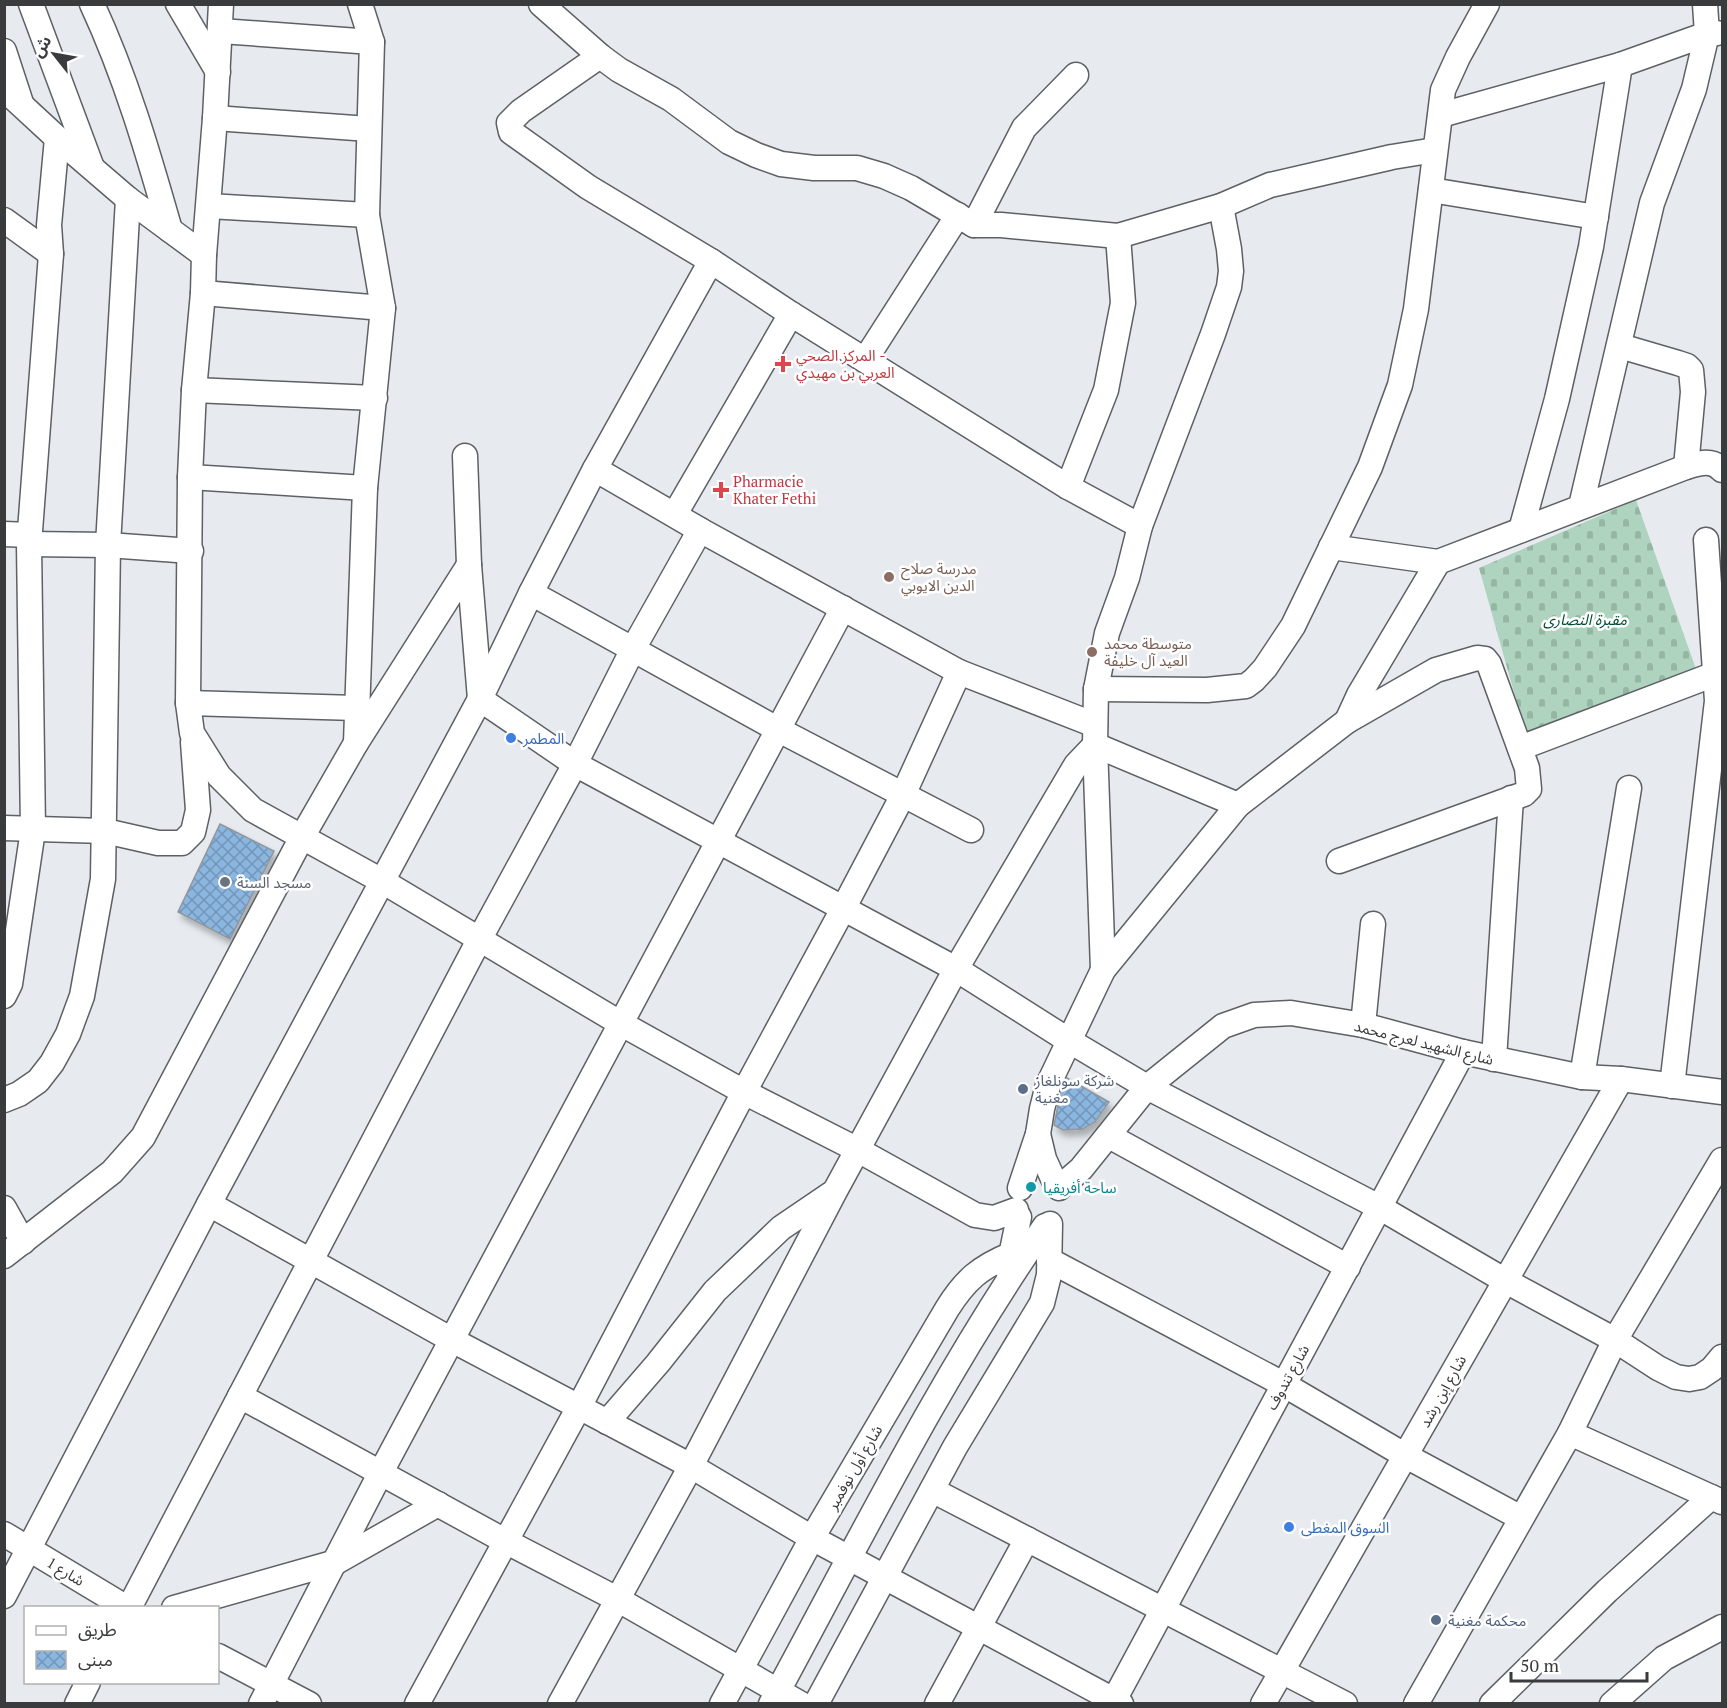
<svg xmlns="http://www.w3.org/2000/svg" width="1727" height="1708" font-family="'PT Serif','Noto Sans Arabic',serif">
<style>
.cemetery{fill:url(#cemetery-stones)}
.building{fill:url(#building-cross-hatch);stroke:#93979b;stroke-width:1.5;filter:url(#shadow)}
.lines{fill:none;stroke-linecap:round;stroke-linejoin:round}
.minor-casing{stroke:#5d6165;stroke-width:27}
.minor{stroke:#fff;stroke-width:24}
.health-dot{fill:#e0444e;stroke:#fff;stroke-width:2}
.education-dot{fill:#8d6e63;stroke:#fff;stroke-width:2}
.shop-dot{fill:#3f7fe0;stroke:#fff;stroke-width:2}
.worship-dot{fill:#6b7280;stroke:#fff;stroke-width:2}
.service-dot{fill:#5c6f8a;stroke:#fff;stroke-width:2}
.culture-dot{fill:#0f9aa8;stroke:#fff;stroke-width:2}
.labels{text-anchor:middle;dominant-baseline:central;stroke-width:5;stroke-linejoin:round;paint-order:stroke}
.health-label{font-size:15px;fill:#be3a42;stroke:#fff;text-anchor:start}
.education-label{font-size:15px;fill:#785e54;stroke:#fff;text-anchor:start}
.park-label{font-size:15px;font-style:italic;fill:#004e31;stroke:#fff}
.shop-label{font-size:15px;fill:#366cbe;stroke:#fff;text-anchor:start}
.worship-label{font-size:15px;fill:#5b616d;stroke:#fff;text-anchor:start}
.street-label{font-size:15px;fill:#393b3c;stroke:#fff}
.service-label{font-size:15px;fill:#4e5e75;stroke:#fff;text-anchor:start}
.culture-label{font-size:15px;fill:#0d838f;stroke:#fff;text-anchor:start}
</style>
<defs>
<pattern id="cemetery-stones" width="16" height="16" patternUnits="userSpaceOnUse" patternTransform="scale(1.5)"><rect width="16" height="16" fill="#aed3be"/><path d="M2 7V4a2 2 0 0 1 4 0v3zM10 15v-3a2 2 0 0 1 4 0v3z" fill="#96b6a4"/></pattern>
<pattern id="building-cross-hatch" width="8" height="8" patternUnits="userSpaceOnUse" patternTransform="scale(1.5)"><rect width="8" height="8" fill="#8bb6e0"/><path d="M0 0l8 8M0 8l8-8" fill="none" stroke="#7395b7"/></pattern>
<filter id="shadow"><feDropShadow dx="3.5" dy="6" stdDeviation="3" flood-color="#0004"/></filter>
</defs>
<rect width="100%" height="100%" fill="#e7ebef"/>
<polygon class="cemetery" points="1636,500 1696,669 1526,735 1479,568"/>
<g class="building">
<polygon points="220,824 274,851 230,939 178,912"/>
<polygon points="1067,1078 1109,1102 1095,1122 1083,1129 1063,1130 1054,1125 1061,1090"/>
</g>
<g class="lines">
<defs>
<g id="minor">
<polyline points="31,4 91,165"/>
<path d="M92 4C126 77 148 153 170 230"/>
<polyline points="178,4 218,72"/>
<polyline points="221,4 215,118 204,255 203,293 194,390 190,477 188,703 192,733 219,776 253,810 382,881 620,1023 744,1092 858,1150 975,1215 994,1218 1016,1210"/>
<polyline points="541,4 600,56 619,70 671,99 729,142 756,155 781,164 814,168 857,168 884,176 911,188 974,225 1001,225 1118,236 1221,206 1270,185 1392,157 1435,150"/>
<polyline points="221,31 372,42"/>
<polyline points="4,51 21,103"/>
<polyline points="600,56 521,111 509,123 511,132 588,187 711,261 791,314 1068,487 1140,526"/>
<polyline points="4,89 57,138 128,199 204,255"/>
<polyline points="1441,115 1620,65 1707,34 1717,33"/>
<polyline points="215,118 369,129"/>
<polyline points="1431,190 1596,217"/>
<polyline points="209,206 367,215"/>
<polyline points="4,220 51,254"/>
<polyline points="974,225 1024,128 1076,75"/>
<polyline points="203,293 383,308"/>
<polyline points="1620,346 1678,363 1687,366 1691,370 1693,392 1686,467"/>
<polyline points="865,360 958,215"/>
<polyline points="194,390 375,398"/>
<polyline points="465,456 469,565 480,699 575,764 956,969 1068,1040 1147,1087 1379,1207 1504,1280 1615,1340 1658,1368 1676,1377 1689,1379 1700,1377 1712,1369 1722,1357"/>
<polyline points="595,469 700,530 959,672 1095,725"/>
<polyline points="190,477 365,488"/>
<polyline points="1068,487 1106,390 1123,303 1118,236"/>
<polyline points="1581,506 1652,203 1694,89 1707,34 1705,4"/>
<polyline points="675,514 791,314"/>
<polyline points="1521,530 1557,399 1591,247 1620,65"/>
<polyline points="4,534 30,535"/>
<polyline points="29,544 108,545 191,551"/>
<path d="M1331 547 1438 562 1686 467C1700 463 1712 459 1722 470"/>
<polyline points="531,593 779,730 971,830"/>
<polyline points="1096,689 1207,690 1246,686 1254,680 1265,668 1293,626 1370,467 1400,385 1416,309 1443,90 1458,57 1487,4"/>
<polyline points="188,703 356,708"/>
<polyline points="1347,721 1359,695 1438,562"/>
<polyline points="356,743 365,488 383,308 367,215 372,42 360,4"/>
<polyline points="1520,748 1715,674"/>
<polyline points="4,828 105,831 158,843 182,843 193,832 198,810 193,742"/>
<polyline points="1103,970 1095,745 1096,689 1107,633 1127,578 1140,526 1213,334 1229,287 1231,271 1229,249 1221,206"/>
<polyline points="4,996 10,984 33,830 29,544 51,254 49,225 57,138"/>
<polyline points="1363,1025 1373,924"/>
<polyline points="1494,1059 1511,798"/>
<polyline points="1582,1077 1629,788"/>
<polyline points="1672,1086 1717,701 1706,540"/>
<polyline points="4,1100 19,1094 38,1081 52,1063 68,1034 82,996 103,879 108,545 128,199"/>
<polyline points="1038,1134 1044,1159 1055,1183"/>
<polyline points="1109,1136 1348,1267"/>
<polyline points="1020,1188 1038,1134 1042,1109 1048,1085 1103,970 1238,805 1347,721 1436,670 1477,658 1485,659 1489,664 1527,768 1529,789 1524,794 1339,861"/>
<polyline points="1059,1188 1081,1169 1147,1087 1223,1026 1254,1015 1291,1013 1363,1025 1463,1052 1582,1077 1621,1079 1722,1092"/>
<polyline points="209,1204 452,1340 691,1466 812,1538 1121,1704"/>
<polyline points="4,1208 23,1242"/>
<polyline points="4,1256 112,1172 143,1137 302,837 356,743 469,565"/>
<polyline points="1049,1260 1283,1384 1406,1456 1521,1518"/>
<polyline points="1008,1270 1019,1217"/>
<polyline points="240,1396 505,1541 617,1599 801,1704"/>
<polyline points="607,1422 658,1363 715,1291 781,1228 831,1194"/>
<polyline points="1570,1433 1722,1502"/>
<polyline points="932,1490 1345,1704"/>
<polyline points="4,1534 127,1608"/>
<polyline points="4,1596 209,1204 480,699 531,593 595,469 711,261"/>
<polyline points="129,1608 479,940 575,764 633,649 700,530"/>
<polyline points="174,1608 336,1562 438,1504"/>
<polyline points="218,1656 309,1704"/>
<polyline points="77,1704 88,1682"/>
<polyline points="261,1704 380,1474 843,608"/>
<polyline points="417,1704 579,1407 744,1092 843,909 903,795 959,672"/>
<polyline points="560,1704 691,1466 835,1191 956,969 1076,765 1095,745 1238,805"/>
<path d="M722 1704 812 1538 947 1309C965 1280 980 1267 1012 1254"/>
<path d="M771 1704C859 1542 940 1377 1045 1226"/>
<polyline points="816,1704 955,1447 1042,1303 1049,1275 1050,1224"/>
<polyline points="937,1704 1027,1539"/>
<polyline points="1112,1704 1463,1052"/>
<polyline points="1263,1704 1621,1079"/>
<polyline points="1416,1704 1570,1433 1615,1340 1722,1160"/>
<polyline points="1492,1704 1607,1591 1711,1497"/>
<polyline points="1612,1704 1664,1658 1722,1627"/>
</g>
</defs>
<use href="#minor" class="minor-casing"/>
<use href="#minor" class="minor"/>
</g>
<g class="health-dot">
<path d="M780 355h6v6h6v6h-6v6h-6v-6h-6v-6h6z"/>
<path d="M718 481h6v6h6v6h-6v6h-6v-6h-6v-6h6z"/>
</g>
<g class="education-dot">
<circle cx="889" cy="577" r="6"/>
<circle cx="1092" cy="652" r="6"/>
</g>
<g class="shop-dot">
<circle cx="511" cy="738" r="6"/>
<circle cx="1289" cy="1527" r="6"/>
</g>
<circle class="worship-dot" cx="225" cy="882" r="6"/>
<g class="service-dot">
<circle cx="1023" cy="1089" r="6"/>
<circle cx="1436" cy="1620" r="6"/>
</g>
<circle class="culture-dot" cx="1031" cy="1187" r="6"/>
<g class="labels">
<g class="health-label">
<text x="796" y="355">المركز الصحي -<tspan x="796" dy="17">العربي بن مهيدي</tspan></text>
<text x="733" y="481">Pharmacie<tspan x="733" dy="17">Khater Fethi</tspan></text>
</g>
<g class="education-label">
<text x="901" y="568">مدرسة صلاح<tspan x="901" dy="17">الدين الايوبي</tspan></text>
<text x="1104" y="643">متوسطة محمد<tspan x="1104" dy="17">العيد آل خليفة</tspan></text>
</g>
<g class="park-label">
<text x="1585" y="619">مقبرة النصارى</text>
</g>
<g class="shop-label">
<text x="523" y="738">المطمر</text>
<text x="1301" y="1527">السوق المغطى</text>
</g>
<g class="worship-label">
<text x="237" y="882">مسجد السنة</text>
</g>
<g class="street-label">
<text transform="translate(1424 1042) rotate(14)">شارع الشهيد لعرج محمد</text>
<text transform="translate(1287 1377) rotate(-61)">شارع تندوف</text>
<text transform="translate(1442 1391) rotate(-61)">شارع إبن رشد</text>
<text transform="translate(854 1467) rotate(-60)">شارع أول نوفمبر</text>
<text transform="translate(66 1571) rotate(31)">شارع 1</text>
</g>
<g class="service-label">
<text x="1035" y="1080">شركة سونلغاز<tspan x="1035" dy="17">مغنية</tspan></text>
<text x="1448" y="1620">محكمة مغنية</text>
</g>
<g class="culture-label">
<text x="1043" y="1187">ساحة أفريقيا</text>
</g>
</g>
<rect width="1727" height="1708" fill="none" stroke="#393b3c" stroke-width="12"/>
<rect x="24" y="1606" width="195" height="78" fill="#ffffff" stroke="#b0b1b1" stroke-width="1.5"/>
<rect x="36" y="1626" width="30" height="9" fill="#ffffff" stroke="#b0b1b1" stroke-width="1.5"/>
<text x="78" y="1636" font-size="18" fill="#393b3c">طريق</text>
<rect x="36" y="1651" width="30" height="18" fill="url(#building-cross-hatch)" stroke="#b0b1b1" stroke-width="1.5"/>
<text x="78" y="1666" font-size="18" fill="#393b3c">مبنى</text>
<g transform="translate(54 54) rotate(301)" stroke="#ffffff" stroke-width="4.5" paint-order="stroke">
<path d="M0-4.5L10 22L0 15L-10 22Z" fill="#393b3c"/>
<text y="-9" font-size="16" font-weight="bold" text-anchor="middle" fill="#393b3c">ش</text>
</g>
<path d="M1511 1672v9h136v-9" fill="none" stroke="#393b3c" stroke-width="3"/>
<text x="1520" y="1672" font-size="18" fill="#393b3c" stroke="#ffffff" stroke-width="4.5" paint-order="stroke">50 m</text>
</svg>
